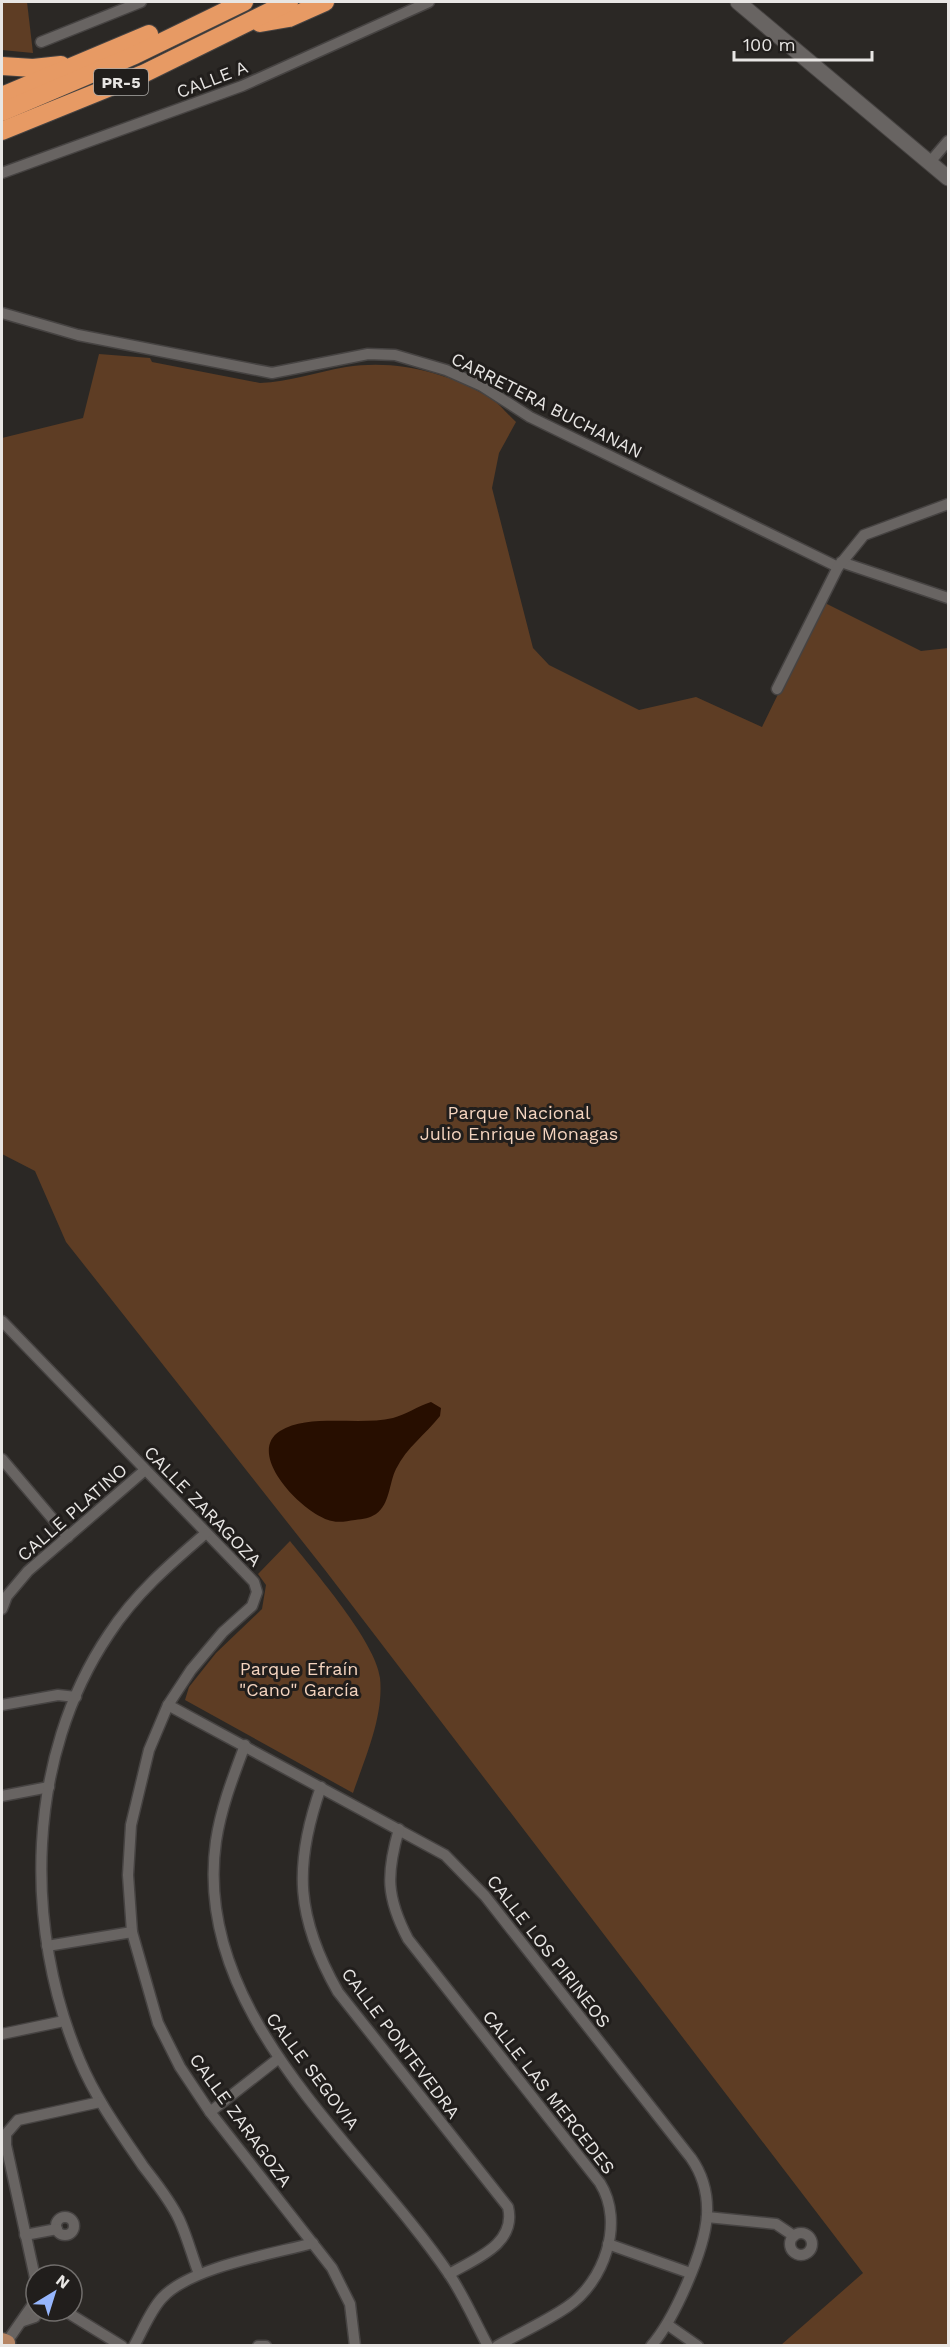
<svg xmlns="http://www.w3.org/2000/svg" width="950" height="2347" font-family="'Work Sans',sans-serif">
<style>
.green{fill:#5e3d24}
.water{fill:#270e00}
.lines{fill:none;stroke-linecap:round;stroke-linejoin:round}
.street-casing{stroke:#464342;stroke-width:13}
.secondary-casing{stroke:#464342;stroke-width:17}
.primary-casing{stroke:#464342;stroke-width:19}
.highway-casing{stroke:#464342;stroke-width:20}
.street{stroke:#686462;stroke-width:10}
.secondary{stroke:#686462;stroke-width:15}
.primary{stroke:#b48463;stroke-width:16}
.highway{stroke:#e79a64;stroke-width:18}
.labels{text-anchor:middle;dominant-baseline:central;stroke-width:6;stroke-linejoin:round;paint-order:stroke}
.shield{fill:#211e1c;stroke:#acaaa8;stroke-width:1.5}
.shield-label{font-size:16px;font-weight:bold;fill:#e8e6e4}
.street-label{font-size:18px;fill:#e8e6e4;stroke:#211e1c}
.park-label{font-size:18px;fill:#f4d4bf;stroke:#211e1c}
</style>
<rect width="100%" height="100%" fill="#2b2825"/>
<g class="green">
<polygon points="2,2 27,2 33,53 2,50"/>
<path d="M99 354 150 358 152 362 260 383C289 382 317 372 346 367 395 359 447 372 489 397 499 403 507 414 516 422L499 453 492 488 533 648 549 665 639 710 696 697 762 727 823 602 921 651 948 648V2345H781L863 2273 325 1570 66 1242 35 1171 2 1154V438L83 418Z"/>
<path d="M290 1541C314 1571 376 1642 380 1678 384 1716 365 1758 353 1793L185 1700 189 1687 216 1653 262 1609 266 1585 258 1574Z"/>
</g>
<path class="water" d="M431 1402 441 1408 440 1416C425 1435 407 1447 396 1469 389 1483 390 1504 376 1514 370 1518 363 1519 355 1520 347 1521 340 1523 332 1521 304 1515 244 1454 280 1431 309 1413 359 1426 393 1418 405 1415 418 1406 431 1402Z"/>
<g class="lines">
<defs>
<g id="street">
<polyline points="41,42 141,2"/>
<polyline points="930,162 948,141"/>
<polyline points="2,173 242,86 429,2"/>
<polyline points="2,313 78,335 272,373 368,354 395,355 446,370 482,386 530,417 838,567"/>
<polyline points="841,562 948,598"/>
<polyline points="777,689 838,567 864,535 948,504"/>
<polyline points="2,1321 254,1582 257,1592 252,1606 223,1632 191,1670 168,1705 149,1750 131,1825 128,1875 132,1932 158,2023 180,2067 210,2112 332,2268 350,2304 355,2346"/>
<polyline points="2,1459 68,1537"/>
<polyline points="2,1609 7,1596 28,1571 145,1470"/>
<polyline points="2,1705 58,1695 76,1697"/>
<path d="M168 1705 445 1855 485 1896 691 2158C703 2175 708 2194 707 2215 705 2250 674 2320 651 2346"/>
<path d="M245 1745C233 1777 221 1808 216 1841 191 2014 361 2144 449 2274 464 2296 475 2322 488 2346"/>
<path d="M321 1787C293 1866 296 1918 338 1992L508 2207C517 2244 475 2259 449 2274"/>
<polyline points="2,1796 49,1787"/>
<path d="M399 1829C386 1874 386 1897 408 1939L600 2183C625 2223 604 2282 567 2307 545 2322 520 2333 497 2346"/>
<polyline points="47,1946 132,1932"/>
<polyline points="2,2034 64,2021"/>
<polyline points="210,2112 279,2058"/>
<polyline points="707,2217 776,2224 794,2236"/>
<circle cx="65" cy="2226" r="9"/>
<circle cx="801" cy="2244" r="11"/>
<polyline points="25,2235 57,2229"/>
<polyline points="608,2244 690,2273"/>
<path d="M199 2274C192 2256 187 2236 179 2219 170 2200 156 2183 143 2166 120 2132 96 2099 80 2061 23 1927 26 1757 109 1634 135 1594 170 1564 206 1533"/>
<polyline points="36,2282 6,2145 6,2134 18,2120 100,2102"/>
<polyline points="65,2311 122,2346"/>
<polyline points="23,2321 35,2317 37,2311"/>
<polyline points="668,2325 698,2346"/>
<polyline points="4,2346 31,2307 36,2307"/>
<path d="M134 2346C143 2330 150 2311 162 2298 190 2267 273 2254 313 2243"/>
<polyline points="258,2346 266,2346"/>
</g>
<polyline id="secondary" points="738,2 948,178"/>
<polyline id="primary" points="2,2341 7,2343 5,2346"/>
<g id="highway">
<polyline points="260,23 289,18 325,2"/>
<polyline points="2,66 33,68 61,65"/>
<polyline points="2,96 149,34"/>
<polyline points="2,112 135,55 244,2"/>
<polyline points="2,131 145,73 289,2"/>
</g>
</defs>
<use href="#street" class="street-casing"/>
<use href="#secondary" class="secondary-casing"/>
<use href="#primary" class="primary-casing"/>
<use href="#highway" class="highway-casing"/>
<use href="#street" class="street"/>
<use href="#secondary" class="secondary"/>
<use href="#primary" class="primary"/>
<use href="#highway" class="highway"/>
</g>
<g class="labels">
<rect class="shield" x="94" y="69" width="54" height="26" rx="4.5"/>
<g class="shield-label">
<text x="121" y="82">PR-5</text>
</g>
<g class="street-label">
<text transform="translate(212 79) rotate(-21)">CALLE A</text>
<text transform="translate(547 405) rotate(27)">CARRETERA BUCHANAN</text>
<text transform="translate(203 1506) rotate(46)">CALLE ZARAGOZA</text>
<text transform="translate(72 1512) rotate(-41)">CALLE PLATINO</text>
<text transform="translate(549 1951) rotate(52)">CALLE LOS PIRINEOS</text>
<text transform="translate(401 2043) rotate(53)">CALLE PONTEVEDRA</text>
<text transform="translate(313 2071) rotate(53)">CALLE SEGOVIA</text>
<text transform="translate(549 2092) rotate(52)">CALLE LAS MERCEDES</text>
<text transform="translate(241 2120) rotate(54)">CALLE ZARAGOZA</text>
</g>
<g class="park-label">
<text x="519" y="1112">Parque Nacional<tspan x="519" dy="21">Julio Enrique Monagas</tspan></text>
<text x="299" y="1668">Parque Efraín<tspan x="299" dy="21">"Cano" García</tspan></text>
</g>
</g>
<rect width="950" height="2347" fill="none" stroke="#e8e6e4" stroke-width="6"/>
<g transform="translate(54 2293) rotate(38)"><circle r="28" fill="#211e1c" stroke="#716e6c" stroke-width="1.5"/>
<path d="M0-4.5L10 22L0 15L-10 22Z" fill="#96b6fd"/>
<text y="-9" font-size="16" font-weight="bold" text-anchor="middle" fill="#e8e6e4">N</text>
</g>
<path d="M734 51v9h138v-9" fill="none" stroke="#e8e6e4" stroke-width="3"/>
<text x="743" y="51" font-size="18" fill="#e8e6e4" stroke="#211e1c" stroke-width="4.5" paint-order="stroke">100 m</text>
</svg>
